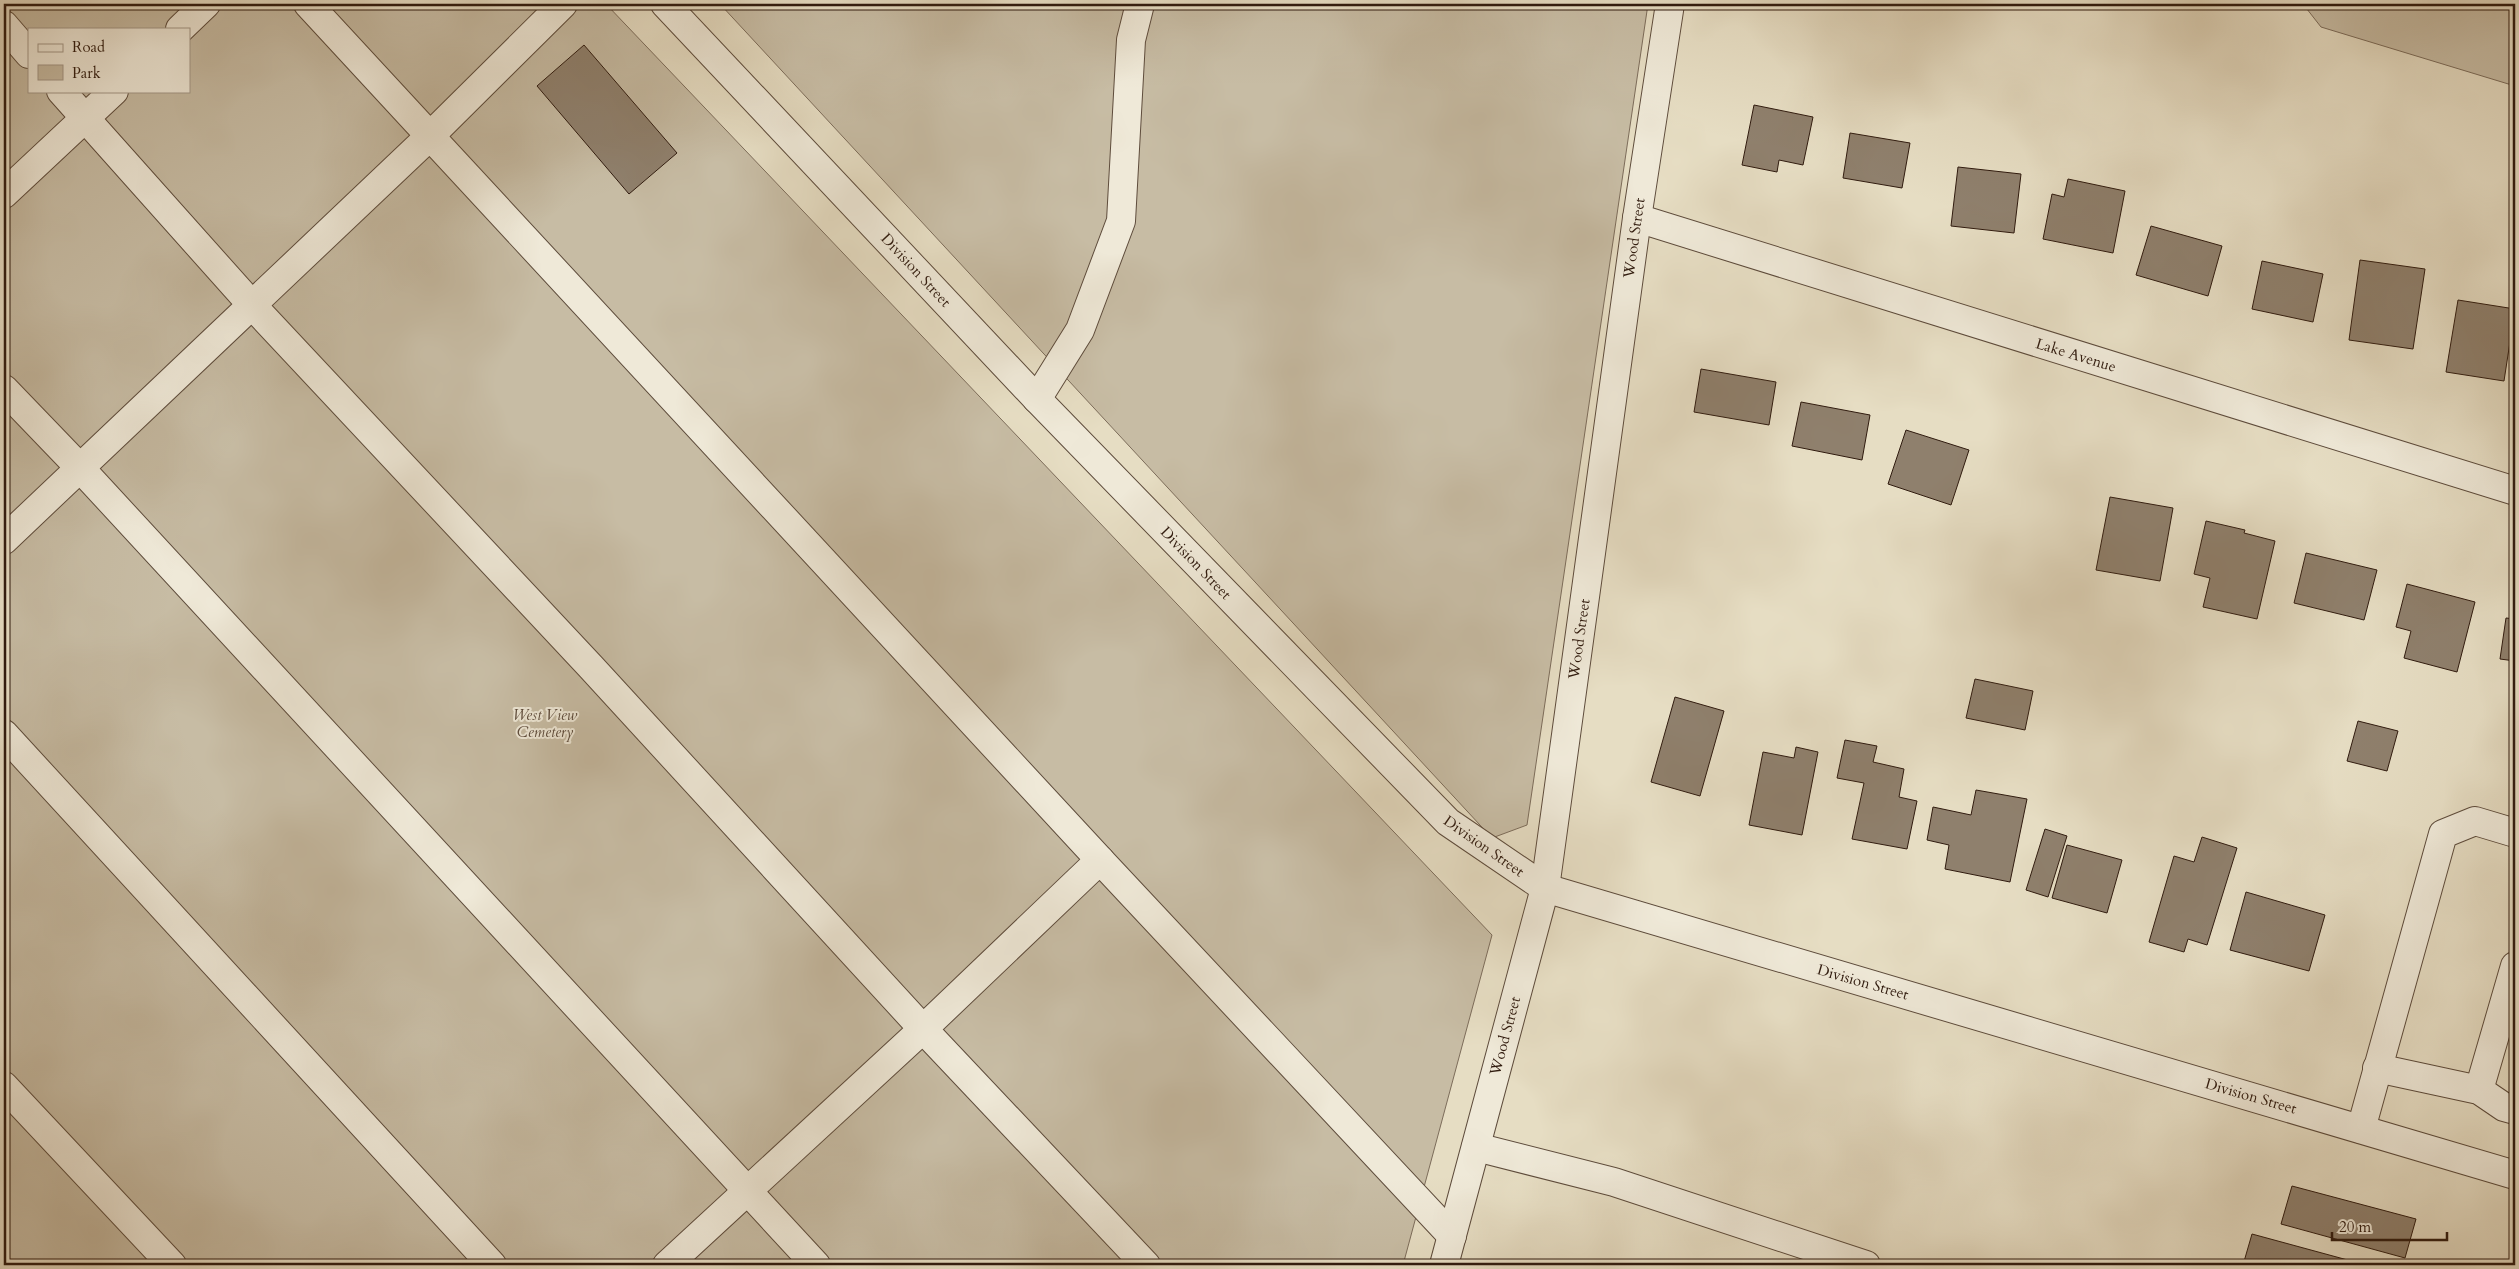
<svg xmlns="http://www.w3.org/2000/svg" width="2519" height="1269" font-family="Cardo,serif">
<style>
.green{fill:#c7bca4;stroke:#7c6c5a;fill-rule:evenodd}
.building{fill:#8f806d;stroke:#301b0f}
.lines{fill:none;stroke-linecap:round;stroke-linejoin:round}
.minor-casing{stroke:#5e4c3c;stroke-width:30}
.minor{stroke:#efe9d8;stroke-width:28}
.labels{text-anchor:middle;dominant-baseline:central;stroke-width:4;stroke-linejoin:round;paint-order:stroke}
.street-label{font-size:15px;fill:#301b0f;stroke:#efe9d8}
.park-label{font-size:15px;font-style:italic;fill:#5d4b3c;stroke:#efe9d8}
</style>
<rect width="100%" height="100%" fill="#e6ddc3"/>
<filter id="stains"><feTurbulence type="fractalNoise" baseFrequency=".004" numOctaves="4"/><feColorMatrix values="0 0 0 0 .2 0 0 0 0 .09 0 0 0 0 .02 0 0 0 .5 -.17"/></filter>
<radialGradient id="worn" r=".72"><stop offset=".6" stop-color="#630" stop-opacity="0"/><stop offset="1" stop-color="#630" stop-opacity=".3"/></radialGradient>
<g class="green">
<path d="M4 4H606L1492 935 1403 1265H4ZM29 29H189V91H29Z"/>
<polygon points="720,4 1648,4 1527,825 1492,838"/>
<polygon points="2303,4 2515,4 2515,86 2321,27"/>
</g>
<g class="building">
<polygon points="584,45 677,153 629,194 537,86"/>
<polygon points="1754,105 1813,117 1803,165 1779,160 1777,172 1742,165"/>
<polygon points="1850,133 1910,143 1902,188 1843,178"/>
<polygon points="1958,167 2021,174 2014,233 1951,226"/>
<polygon points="2068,179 2125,191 2113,253 2043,239 2052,194 2064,197"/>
<polygon points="2151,226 2222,246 2208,296 2136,275"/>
<polygon points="2360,260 2425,269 2413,349 2349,340"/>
<polygon points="2262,261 2323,274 2313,322 2252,309"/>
<polygon points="2458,300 2515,309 2504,381 2446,372"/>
<polygon points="1701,369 1776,382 1769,425 1694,412"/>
<polygon points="1801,402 1870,415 1862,460 1792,446"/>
<polygon points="1906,430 1969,450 1951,505 1888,484"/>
<polygon points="2110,497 2173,508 2160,581 2096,570"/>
<polygon points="2206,521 2245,530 2244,533 2275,541 2257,619 2203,607 2210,578 2194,574"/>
<polygon points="2306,553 2377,570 2364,620 2294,603"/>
<polygon points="2407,584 2475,602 2457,672 2404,658 2411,631 2396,627"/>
<polygon points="2506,618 2515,619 2515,661 2500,659"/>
<polygon points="1975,679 2033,691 2025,730 1966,718"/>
<polygon points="1675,697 1724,711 1700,796 1651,782"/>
<polygon points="2358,721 2398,731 2387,771 2347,761"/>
<polygon points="1845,740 1877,746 1873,762 1904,769 1899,797 1917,801 1907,849 1852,839 1864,783 1837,778"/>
<polygon points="1796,747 1818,752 1802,835 1749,825 1763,752 1794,758"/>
<polygon points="1976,790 2027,799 2010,882 1945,869 1949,845 1927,840 1933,807 1971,815"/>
<polygon points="2045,829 2067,836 2048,897 2026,890"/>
<polygon points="2202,837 2237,848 2207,945 2188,939 2184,952 2149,942 2174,856 2194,862"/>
<polygon points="2067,845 2122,860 2107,913 2052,898"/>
<polygon points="2246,892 2325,915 2309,971 2230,950"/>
<polygon points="2292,1186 2416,1219 2405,1258 2281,1224"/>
<polygon points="2252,1234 2366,1265 2243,1265"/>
</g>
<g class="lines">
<defs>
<g id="minor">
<polyline points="308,4 430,136 563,4"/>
<polyline points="665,4 1037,399 1448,822 1545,888 2515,1175"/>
<polyline points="4,25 29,54"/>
<polyline points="180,29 206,4"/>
<polyline points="61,91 251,304 591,667 923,1029 1146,1265"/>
<polyline points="4,194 114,91"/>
<polyline points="1637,218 2515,491"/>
<polyline points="4,389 81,469 816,1265"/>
<polyline points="1037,399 1080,330 1121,221 1131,40 1140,4"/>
<polyline points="4,540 430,136 1100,860"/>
<polyline points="4,734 492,1265"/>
<polyline points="2377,1068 2479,1090 2504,1107 2515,1110"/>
<polyline points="4,1086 172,1265"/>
<polyline points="2479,1090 2515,966"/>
<polyline points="2361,1129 2443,834 2475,821 2515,833"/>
<polyline points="1476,1147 1614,1182 1866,1265"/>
<polyline points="667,1265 923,1029 1100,860 1452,1236"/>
<polyline points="1444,1265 1545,888 1637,218 1670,4"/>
</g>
</defs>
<use href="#minor" class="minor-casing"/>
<use href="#minor" class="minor"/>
</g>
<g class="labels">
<g class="street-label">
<text transform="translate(1634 238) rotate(-82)">Wood Street</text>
<text transform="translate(916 270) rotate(47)">Division Street</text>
<text transform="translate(2076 355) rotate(17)">Lake Avenue</text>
<text transform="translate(1196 563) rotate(46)">Division Street</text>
<text transform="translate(1579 639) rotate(-82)">Wood Street</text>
<text transform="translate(1484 846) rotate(35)">Division Street</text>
<text transform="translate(1863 982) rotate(16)">Division Street</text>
<text transform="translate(1505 1036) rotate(-75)">Wood Street</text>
<text transform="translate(2251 1096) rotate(16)">Division Street</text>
</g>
<g class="park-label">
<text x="545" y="715">West View<tspan x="545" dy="17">Cemetery</tspan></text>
</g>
</g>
<rect width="2519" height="1269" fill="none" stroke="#e6ddc3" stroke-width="20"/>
<rect x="5" y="5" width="2509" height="1259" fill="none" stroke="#301b0f" stroke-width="2.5"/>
<rect x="10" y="10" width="2499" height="1249" fill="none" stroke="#301b0f"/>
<rect x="28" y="28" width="162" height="65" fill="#efe9d8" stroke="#a39788"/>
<rect x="38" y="44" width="25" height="8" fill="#efe9d8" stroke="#a39788"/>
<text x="72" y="52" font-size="15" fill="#301b0f">Road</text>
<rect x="38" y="65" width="25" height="15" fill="#c7bca4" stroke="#a39788"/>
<text x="72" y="78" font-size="15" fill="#301b0f">Park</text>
<path d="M2332 1232v8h115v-8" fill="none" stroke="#301b0f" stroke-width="2.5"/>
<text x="2339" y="1232" font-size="15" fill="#301b0f" stroke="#efe9d8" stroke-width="4" paint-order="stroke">20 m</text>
<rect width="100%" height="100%" filter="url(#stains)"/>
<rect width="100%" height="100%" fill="url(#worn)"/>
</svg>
